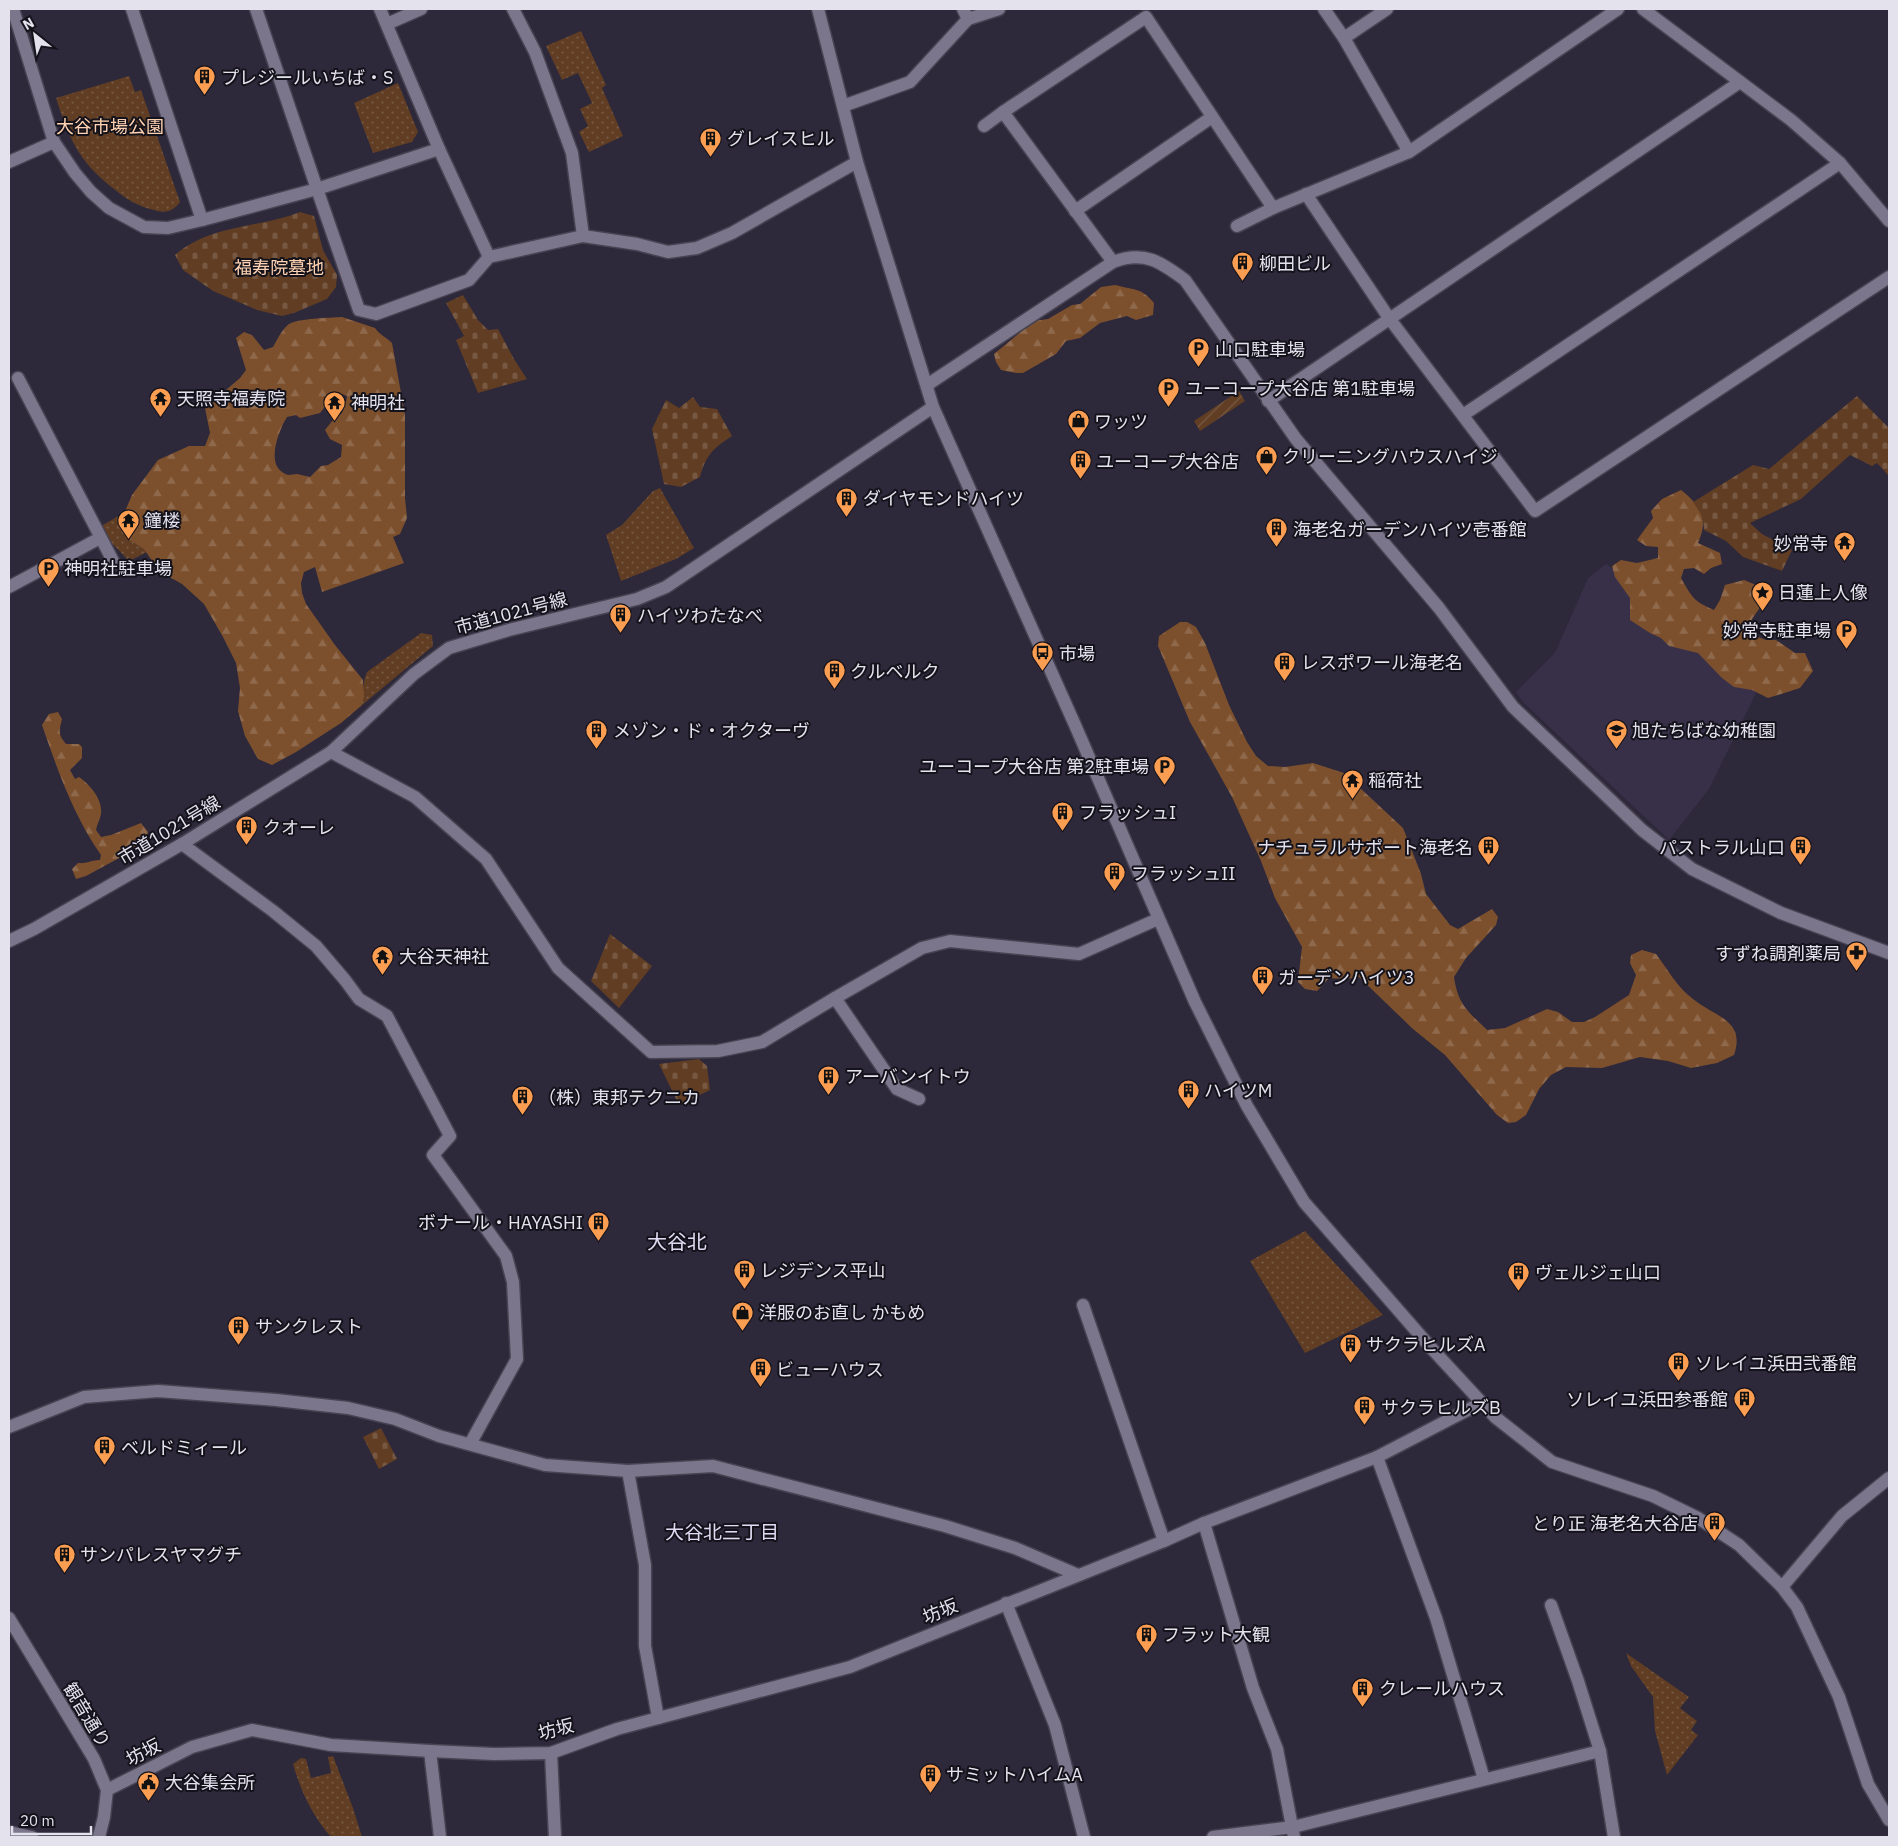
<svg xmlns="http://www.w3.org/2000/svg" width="1898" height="1846" font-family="'IBM Plex Sans','Noto Sans JP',sans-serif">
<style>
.built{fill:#373048}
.grass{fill:url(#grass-dots)}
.forest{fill:url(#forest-firs);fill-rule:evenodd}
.cemetery{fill:url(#cemetery-stones)}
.garden{fill:url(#garden-furrows)}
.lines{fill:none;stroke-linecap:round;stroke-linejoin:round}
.minor-casing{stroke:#474352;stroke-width:15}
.tertiary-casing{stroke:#474352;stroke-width:15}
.secondary-casing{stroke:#474352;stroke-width:15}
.minor{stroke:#7b768b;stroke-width:12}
.tertiary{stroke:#7b768b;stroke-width:12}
.secondary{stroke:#7b768b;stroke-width:12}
.labels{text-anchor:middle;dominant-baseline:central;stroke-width:4;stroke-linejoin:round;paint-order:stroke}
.poi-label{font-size:18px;fill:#e4e2ed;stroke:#14121a;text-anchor:start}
.park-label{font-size:18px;fill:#fed2b2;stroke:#14121a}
.street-label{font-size:18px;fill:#e4e2ed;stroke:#14121a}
.neighbourhood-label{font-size:19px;fill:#e0dbf2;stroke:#14121a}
.quarter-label{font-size:20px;fill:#e0dbf2;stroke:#14121a}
</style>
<defs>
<pattern id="grass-dots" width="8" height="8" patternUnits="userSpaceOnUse" patternTransform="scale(1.25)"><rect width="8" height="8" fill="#603d23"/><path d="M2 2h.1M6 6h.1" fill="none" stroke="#775943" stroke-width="1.8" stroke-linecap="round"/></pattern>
<pattern id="forest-firs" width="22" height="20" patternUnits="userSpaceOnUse" patternTransform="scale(1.25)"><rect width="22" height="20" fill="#7d502d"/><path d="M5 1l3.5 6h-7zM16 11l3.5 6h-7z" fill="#8f694c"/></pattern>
<pattern id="cemetery-stones" width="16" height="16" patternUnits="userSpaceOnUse" patternTransform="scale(1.25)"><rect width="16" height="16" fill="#603d23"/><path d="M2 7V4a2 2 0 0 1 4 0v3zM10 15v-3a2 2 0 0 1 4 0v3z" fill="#775943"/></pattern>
<pattern id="garden-furrows" width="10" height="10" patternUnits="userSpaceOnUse" patternTransform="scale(1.25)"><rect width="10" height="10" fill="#603d23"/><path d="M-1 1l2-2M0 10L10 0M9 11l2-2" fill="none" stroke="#775943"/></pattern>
</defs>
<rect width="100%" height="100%" fill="#2d283a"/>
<polygon class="built" points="1606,564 1762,681 1709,789 1669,840 1523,702 1516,692 1555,653 1588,578"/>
<g class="grass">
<polygon points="581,31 606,85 602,88 623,136 589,152 579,132 588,126 580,109 592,103 578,73 562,80 546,46"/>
<path d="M129 76 135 92 141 90 180 202C171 214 163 213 150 209 136 205 126 199 114 189 79 162 69 139 56 98Z"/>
<polygon points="398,83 418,132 412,142 373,153 354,103"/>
<polygon points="187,477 159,546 129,561 105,536 101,526"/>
<polygon points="660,488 694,548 676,559 621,581 606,535 622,525 653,491"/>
<path d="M421 633 432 635 433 646 361 706C364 694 362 683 367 672Z"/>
<polygon points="1305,1231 1383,1315 1305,1353 1250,1261"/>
<polygon points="1626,1653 1689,1697 1680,1708 1697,1721 1691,1730 1698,1735 1667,1775 1655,1731 1653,1697 1631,1666"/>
<path d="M333 1756 353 1808 362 1837H331C312 1815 301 1792 293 1764L301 1758 306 1759 311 1778 331 1773 328 1757Z"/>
</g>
<g class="forest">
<path d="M1115 285C1133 290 1141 287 1154 303L1153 315 1136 320 1127 316 1100 323 1080 338 1066 341 1056 354 1023 373H1016L1001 370 996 362 994 354 1034 321 1048 319 1072 305 1080 304 1101 287Z"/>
<path d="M342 317 375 328C380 335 386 337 392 343L405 415V498L407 518 400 534 393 537 404 563 322 592 315 567 304 572 301 583 302 593 306 604 335 645 363 680 364 697 361 706 341 723 296 752 272 765 258 759 245 736 238 711 240 688 236 663 223 637 204 604 182 584 159 571 144 549 130 540 117 526 123 516 132 495 158 460 189 446H205L210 433 205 408 240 378 246 370 236 338 244 332 252 335 264 350 273 347C277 340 282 329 289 324 300 318 329 318 342 317ZM342 394 347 396 346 402 342 413 333 420 325 430 330 439 342 445 341 457 328 465 321 466 310 477 297 474 288 475C285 474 280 471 278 468 269 456 280 428 287 417L296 415 300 418 320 413 331 399Z"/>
<path d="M1681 490C1701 506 1709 519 1698 543L1720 553 1722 564 1711 568 1704 574 1694 568 1684 569 1681 578C1692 597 1693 601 1714 610L1720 600 1725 585 1744 580 1763 588V603L1752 619 1753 635 1766 640H1776L1795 653H1805L1813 671 1800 688 1768 698 1752 690 1734 687 1722 678 1698 653 1669 646 1661 638 1650 633 1630 620V598L1615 577 1612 566 1621 560 1637 563 1658 558V547L1646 546 1637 540 1653 518 1651 511 1662 499Z"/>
<path d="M1180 622H1187L1196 627 1205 643 1229 705 1247 742 1256 756 1268 766 1285 767 1313 763 1344 773 1403 828 1421 874 1426 894 1450 925 1458 929 1492 909 1498 917 1496 925 1466 958 1454 977C1458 1005 1468 1011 1487 1030L1505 1028 1547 1009 1558 1012 1572 1022H1584L1595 1017 1629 995 1636 975 1630 963 1631 955 1642 950 1656 954C1668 970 1677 987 1693 999 1715 1017 1746 1020 1734 1055L1717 1063 1691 1068 1668 1061 1640 1057 1602 1068 1566 1067 1551 1075 1539 1089 1526 1115 1516 1122 1508 1123 1497 1115 1445 1055 1413 1029 1359 977 1347 979 1329 978 1317 991 1305 989 1298 982 1302 947 1275 898 1261 861 1232 797 1190 722 1158 646 1159 636Z"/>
<path d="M58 712 62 719C59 731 58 735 66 744H79L82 747V758L70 770 75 779 79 777C89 784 103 799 101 814 100 819 97 824 96 830L101 837 111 835 141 823 148 832 143 845 86 876 76 879 72 869 78 863C86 864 92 860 100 860L101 855C73 815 58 771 42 725L49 714Z"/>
</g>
<g class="cemetery">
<path d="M300 212 314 216 323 250 337 275 336 287 327 299 294 313 282 316 257 310 213 291 183 270 175 255C210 224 260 228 300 212Z"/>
<polygon points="463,295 478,320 488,330 498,329 514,359 527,379 478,393 456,340 464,336 446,303"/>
<path d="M1857 396 1889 428V476L1877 463 1872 466 1850 455 1801 499 1750 523 1762 534 1792 550 1782 571 1743 557 1726 541 1704 530C1704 518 1700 512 1693 502L1753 465 1769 469Z"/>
<path d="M693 397 700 407 717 409 732 436C714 448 706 454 700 477L681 487 664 484 652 429 666 400 679 408Z"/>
<polygon points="610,934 652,966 619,1008 591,981"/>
<polygon points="699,1059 707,1066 710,1090 679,1105 659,1064"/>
<polygon points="381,1428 397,1459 379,1469 363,1437"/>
</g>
<polygon class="garden" points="1239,391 1245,401 1200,431 1194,421"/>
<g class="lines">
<defs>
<g id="minor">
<polyline points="13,9 54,142 75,173 91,192 109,208 144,227 168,228 202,220 317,189 439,149"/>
<polyline points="132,9 202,220"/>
<polyline points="256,9 317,189 359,310 376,314 469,280 489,257 583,236 637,244 668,252 697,248 732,233 857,162"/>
<polyline points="380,9 439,149 489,257"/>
<polyline points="513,9 535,52 572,153 583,236"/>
<polyline points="818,9 857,162 933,407 1075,725 1195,1002 1247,1106 1304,1202 1433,1350 1495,1417 1552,1462 1653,1496 1698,1518 1739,1545 1782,1587 1797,1607 1839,1697 1868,1784 1889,1820"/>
<polyline points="1324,9 1344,38 1409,152"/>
<polyline points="1643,9 1791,120 1840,163 1889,221"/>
<polyline points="968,19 999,9"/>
<polyline points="387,24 421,9"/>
<polyline points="1344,38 1387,9"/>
<polyline points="843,106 910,82 968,19 963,9"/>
<polyline points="1003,112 1146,17 1273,208"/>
<polyline points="984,126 1003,112 1113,262"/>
<polyline points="9,162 54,142"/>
<polyline points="1306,194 1389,318 1535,511 1889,277"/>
<polyline points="1075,211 1212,117"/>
<polyline points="1237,226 1273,208 1409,152 1618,9"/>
<polyline points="18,378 114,563"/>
<path d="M927 385 1113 262C1144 250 1161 262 1185 280L1296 439 1439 608 1513 707 1596 786 1642 830 1692 869 1781 913 1889 953"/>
<polyline points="1268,401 1740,82"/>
<polyline points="1463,415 1840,163"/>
<polyline points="9,587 100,538"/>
<polyline points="331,752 415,797 486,859 558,968 651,1052 718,1051 762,1042 835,998 922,948 950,941 1079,954 1158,919"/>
<polyline points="182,844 273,911 316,946 345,980 359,999 387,1016 450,1136 433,1155 506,1256 513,1282 517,1359 470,1444"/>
<polyline points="835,998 897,1089 919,1099"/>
<polyline points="1083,1305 1164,1541"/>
<polyline points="9,1427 84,1397 158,1391 276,1400 348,1408 395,1419 439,1436 545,1465 628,1471 713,1466 945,1526 1015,1548 1078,1575"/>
<polyline points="1377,1457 1436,1618 1484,1779"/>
<polyline points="628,1471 645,1565 645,1646 658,1718"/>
<polyline points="1204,1523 1253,1688 1277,1749 1294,1837"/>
<polyline points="1782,1587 1842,1516 1889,1478"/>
<polyline points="1006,1603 1055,1725 1084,1837"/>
<polyline points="1551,1605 1578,1681 1600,1751 1614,1837"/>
<polyline points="430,1751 440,1837"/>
<polyline points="551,1753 555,1837"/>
<polyline points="107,1790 192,1747 252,1730 331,1745 430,1751 494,1754 551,1753 617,1729 850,1667 1164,1541 1204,1523 1377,1457 1481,1403"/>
<polyline points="9,1832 32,1837"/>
<polyline points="1213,1837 1293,1827 1600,1751"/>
</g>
<polyline id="tertiary" points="9,941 34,929 182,844 331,752 414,674 449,648 509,630 637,599 666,587 933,407"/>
<polyline id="secondary" points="9,1618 94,1759 107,1790 104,1817 99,1837"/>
</defs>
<use href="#minor" class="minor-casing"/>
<use href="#tertiary" class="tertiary-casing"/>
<use href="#secondary" class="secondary-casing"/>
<use href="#minor" class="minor"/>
<use href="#tertiary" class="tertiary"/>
<use href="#secondary" class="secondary"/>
</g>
<defs>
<symbol id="building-pin" viewBox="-11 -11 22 30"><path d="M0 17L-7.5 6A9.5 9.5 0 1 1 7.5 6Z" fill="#fc9e52" stroke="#14121a"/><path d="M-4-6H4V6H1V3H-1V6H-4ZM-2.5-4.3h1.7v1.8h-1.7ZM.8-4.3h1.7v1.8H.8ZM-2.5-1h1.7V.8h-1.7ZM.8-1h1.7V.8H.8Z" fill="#111"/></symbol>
<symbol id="parking-pin" viewBox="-11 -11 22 30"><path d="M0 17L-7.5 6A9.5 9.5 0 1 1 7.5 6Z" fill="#fc9e52" stroke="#14121a"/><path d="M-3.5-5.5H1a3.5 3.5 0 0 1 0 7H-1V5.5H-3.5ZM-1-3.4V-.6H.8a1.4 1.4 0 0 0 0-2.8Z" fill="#111"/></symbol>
<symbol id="temple-pin" viewBox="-11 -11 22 30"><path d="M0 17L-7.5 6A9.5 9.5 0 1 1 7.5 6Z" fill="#fc9e52" stroke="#14121a"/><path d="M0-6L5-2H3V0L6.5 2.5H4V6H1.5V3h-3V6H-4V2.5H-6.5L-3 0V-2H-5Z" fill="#111"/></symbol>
<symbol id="shop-pin" viewBox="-11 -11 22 30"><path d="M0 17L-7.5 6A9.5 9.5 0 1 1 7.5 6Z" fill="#fc9e52" stroke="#14121a"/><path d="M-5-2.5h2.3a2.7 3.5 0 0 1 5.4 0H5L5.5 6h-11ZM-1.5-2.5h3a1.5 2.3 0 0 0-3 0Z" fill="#111"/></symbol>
<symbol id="sight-pin" viewBox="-11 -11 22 30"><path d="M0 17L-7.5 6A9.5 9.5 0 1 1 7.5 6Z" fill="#fc9e52" stroke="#14121a"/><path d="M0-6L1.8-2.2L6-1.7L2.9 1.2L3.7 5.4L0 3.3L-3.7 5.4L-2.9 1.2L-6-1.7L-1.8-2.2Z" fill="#111"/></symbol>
<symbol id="bus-pin" viewBox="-11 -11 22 30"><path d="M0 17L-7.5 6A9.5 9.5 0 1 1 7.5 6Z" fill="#fc9e52" stroke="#14121a"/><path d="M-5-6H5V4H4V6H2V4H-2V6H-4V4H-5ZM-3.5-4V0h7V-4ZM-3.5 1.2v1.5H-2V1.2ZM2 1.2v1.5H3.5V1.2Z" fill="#111"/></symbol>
<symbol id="school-pin" viewBox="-11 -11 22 30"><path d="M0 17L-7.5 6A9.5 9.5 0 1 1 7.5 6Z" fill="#fc9e52" stroke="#14121a"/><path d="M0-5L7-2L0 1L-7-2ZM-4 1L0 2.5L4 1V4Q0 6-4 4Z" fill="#111"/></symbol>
<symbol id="pharmacy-pin" viewBox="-11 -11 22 30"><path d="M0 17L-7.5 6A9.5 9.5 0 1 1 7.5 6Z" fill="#fc9e52" stroke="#14121a"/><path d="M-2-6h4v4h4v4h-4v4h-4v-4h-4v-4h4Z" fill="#111"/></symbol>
<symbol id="civic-pin" viewBox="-11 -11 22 30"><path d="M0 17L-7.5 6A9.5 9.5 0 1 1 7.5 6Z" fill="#fc9e52" stroke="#14121a"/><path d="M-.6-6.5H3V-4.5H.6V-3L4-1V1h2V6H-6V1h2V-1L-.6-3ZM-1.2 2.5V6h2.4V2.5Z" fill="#111"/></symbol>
</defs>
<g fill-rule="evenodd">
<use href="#building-pin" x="192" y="64" width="25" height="34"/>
<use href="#building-pin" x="698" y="126" width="25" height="34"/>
<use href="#building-pin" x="1230" y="250" width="25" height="34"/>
<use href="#parking-pin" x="1186" y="336" width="25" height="34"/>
<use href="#parking-pin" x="1156" y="376" width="25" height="34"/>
<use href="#temple-pin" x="148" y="386" width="25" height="34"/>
<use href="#temple-pin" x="322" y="390" width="25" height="34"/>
<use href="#shop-pin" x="1066" y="408" width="25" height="34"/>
<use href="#shop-pin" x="1254" y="444" width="25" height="34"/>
<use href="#building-pin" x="1068" y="448" width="25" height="34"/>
<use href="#building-pin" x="834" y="486" width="25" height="34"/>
<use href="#temple-pin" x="116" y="508" width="25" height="34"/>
<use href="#building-pin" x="1264" y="516" width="25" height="34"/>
<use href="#temple-pin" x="1832" y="530" width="25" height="34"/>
<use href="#parking-pin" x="36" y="556" width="25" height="34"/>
<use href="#sight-pin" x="1750" y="580" width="25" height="34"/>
<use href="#building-pin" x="608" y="602" width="25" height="34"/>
<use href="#parking-pin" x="1834" y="618" width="25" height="34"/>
<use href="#bus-pin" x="1030" y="640" width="25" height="34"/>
<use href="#building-pin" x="1272" y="650" width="25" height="34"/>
<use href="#building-pin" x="822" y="658" width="25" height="34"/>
<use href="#building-pin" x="584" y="718" width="25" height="34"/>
<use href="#school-pin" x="1604" y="718" width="25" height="34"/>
<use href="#parking-pin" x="1152" y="754" width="25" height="34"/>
<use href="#temple-pin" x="1340" y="768" width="25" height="34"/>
<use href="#building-pin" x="1050" y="800" width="25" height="34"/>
<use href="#building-pin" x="234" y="814" width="25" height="34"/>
<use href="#building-pin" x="1476" y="834" width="25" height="34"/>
<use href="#building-pin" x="1788" y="834" width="25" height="34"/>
<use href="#building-pin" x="1102" y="860" width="25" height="34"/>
<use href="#pharmacy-pin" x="1844" y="940" width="25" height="34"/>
<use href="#temple-pin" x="370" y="944" width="25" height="34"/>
<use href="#building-pin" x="1250" y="964" width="25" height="34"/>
<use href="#building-pin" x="816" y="1064" width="25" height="34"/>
<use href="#building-pin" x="1176" y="1078" width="25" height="34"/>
<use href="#building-pin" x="510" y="1084" width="25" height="34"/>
<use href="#building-pin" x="586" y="1210" width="25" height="34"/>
<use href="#building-pin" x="732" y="1258" width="25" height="34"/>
<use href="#building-pin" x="1506" y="1260" width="25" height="34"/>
<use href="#shop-pin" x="730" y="1300" width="25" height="34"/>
<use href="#building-pin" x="226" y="1314" width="25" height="34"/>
<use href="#building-pin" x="1338" y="1332" width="25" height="34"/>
<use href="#building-pin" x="1666" y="1350" width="25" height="34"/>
<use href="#building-pin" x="748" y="1356" width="25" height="34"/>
<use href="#building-pin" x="1732" y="1386" width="25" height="34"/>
<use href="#building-pin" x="1352" y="1394" width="25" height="34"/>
<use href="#building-pin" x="92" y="1434" width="25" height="34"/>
<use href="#building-pin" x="1702" y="1510" width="25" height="34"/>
<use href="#building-pin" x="52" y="1542" width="25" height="34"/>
<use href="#building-pin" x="1134" y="1622" width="25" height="34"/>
<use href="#building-pin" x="1350" y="1676" width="25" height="34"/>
<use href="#building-pin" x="918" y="1762" width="25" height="34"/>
<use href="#civic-pin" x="136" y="1770" width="25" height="34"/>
</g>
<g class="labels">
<g class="poi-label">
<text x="221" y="77">プレジールいちば・S</text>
<text x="727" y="138">グレイスヒル</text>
<text x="1259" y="263">柳田ビル</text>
<text x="1215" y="349">山口駐車場</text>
<text x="1185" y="388">ユーコープ大谷店 第1駐車場</text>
<text x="177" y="398">天照寺福寿院</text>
<text x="351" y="402">神明社</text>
<text x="1094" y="421">ワッツ</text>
<text x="1282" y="456">クリーニングハウスハイジ</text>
<text x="1096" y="461">ユーコープ大谷店</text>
<text x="863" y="498">ダイヤモンドハイツ</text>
<text x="144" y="520">鐘楼</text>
<text x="1293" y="529">海老名ガーデンハイツ壱番館</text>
<text x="1828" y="543" text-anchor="end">妙常寺</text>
<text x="64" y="568">神明社駐車場</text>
<text x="1778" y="592">日蓮上人像</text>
<text x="637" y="615">ハイツわたなべ</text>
<text x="1831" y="630" text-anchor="end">妙常寺駐車場</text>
<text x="1059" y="653">市場</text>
<text x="1301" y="662">レスポワール海老名</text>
<text x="850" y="671">クルベルク</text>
<text x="613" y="730">メゾン・ド・オクターヴ</text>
<text x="1632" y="730">旭たちばな幼稚園</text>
<text x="1149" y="766" text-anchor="end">ユーコープ大谷店 第2駐車場</text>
<text x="1368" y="780">稲荷社</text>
<text x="1079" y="812">フラッシュI</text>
<text x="263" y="827">クオーレ</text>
<text x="1473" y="847" text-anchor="end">ナチュラルサポート海老名</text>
<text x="1785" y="847" text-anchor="end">パストラル山口</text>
<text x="1131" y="873">フラッシュII</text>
<text x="1841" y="953" text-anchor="end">すずね調剤薬局</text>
<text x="399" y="956">大谷天神社</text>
<text x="1278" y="977">ガーデンハイツ3</text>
<text x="845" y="1076">アーバンイトウ</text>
<text x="1204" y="1090">ハイツM</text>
<text x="538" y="1097">（株）東邦テクニカ</text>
<text x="583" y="1222" text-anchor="end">ボナール・HAYASHI</text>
<text x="760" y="1270">レジデンス平山</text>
<text x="1535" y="1272">ヴェルジェ山口</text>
<text x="759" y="1312">洋服のお直し かもめ</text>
<text x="255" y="1326">サンクレスト</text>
<text x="1366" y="1344">サクラヒルズA</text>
<text x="1695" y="1363">ソレイユ浜田弐番館</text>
<text x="776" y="1369">ビューハウス</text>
<text x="1728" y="1399" text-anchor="end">ソレイユ浜田参番館</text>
<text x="1381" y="1407">サクラヒルズB</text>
<text x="121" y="1447">ベルドミィール</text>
<text x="1698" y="1523" text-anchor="end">とり正 海老名大谷店</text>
<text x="80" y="1554">サンパレスヤマグチ</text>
<text x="1162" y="1634">フラット大観</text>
<text x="1379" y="1688">クレールハウス</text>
<text x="946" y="1774">サミットハイムA</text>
<text x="165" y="1782">大谷集会所</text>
</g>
<g class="park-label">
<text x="110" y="126">大谷市場公園</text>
<text x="279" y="267">福寿院墓地</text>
</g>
<g class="street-label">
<text transform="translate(511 613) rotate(-15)">市道1021号線</text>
<text transform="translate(169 830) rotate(-31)">市道1021号線</text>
<text transform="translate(940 1611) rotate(-22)">坊坂</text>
<text transform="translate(87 1715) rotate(59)">観音通り</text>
<text transform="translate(556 1729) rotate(-14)">坊坂</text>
<text transform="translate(143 1752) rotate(-27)">坊坂</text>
</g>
<g class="neighbourhood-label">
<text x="722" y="1532">大谷北三丁目</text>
</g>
<g class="quarter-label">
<text x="677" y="1241">大谷北</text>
</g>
</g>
<rect width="1898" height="1846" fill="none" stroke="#e4e2ed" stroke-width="20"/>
<g transform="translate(35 35) rotate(330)" stroke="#14121a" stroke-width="4" paint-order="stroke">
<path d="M0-4L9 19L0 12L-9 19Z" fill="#e4e2ed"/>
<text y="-8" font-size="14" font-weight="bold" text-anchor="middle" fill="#e4e2ed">N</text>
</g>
<path d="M12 1826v8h79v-8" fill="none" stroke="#e4e2ed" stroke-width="2.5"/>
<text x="20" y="1826" font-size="15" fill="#e4e2ed" stroke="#14121a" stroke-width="4" paint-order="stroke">20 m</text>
</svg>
